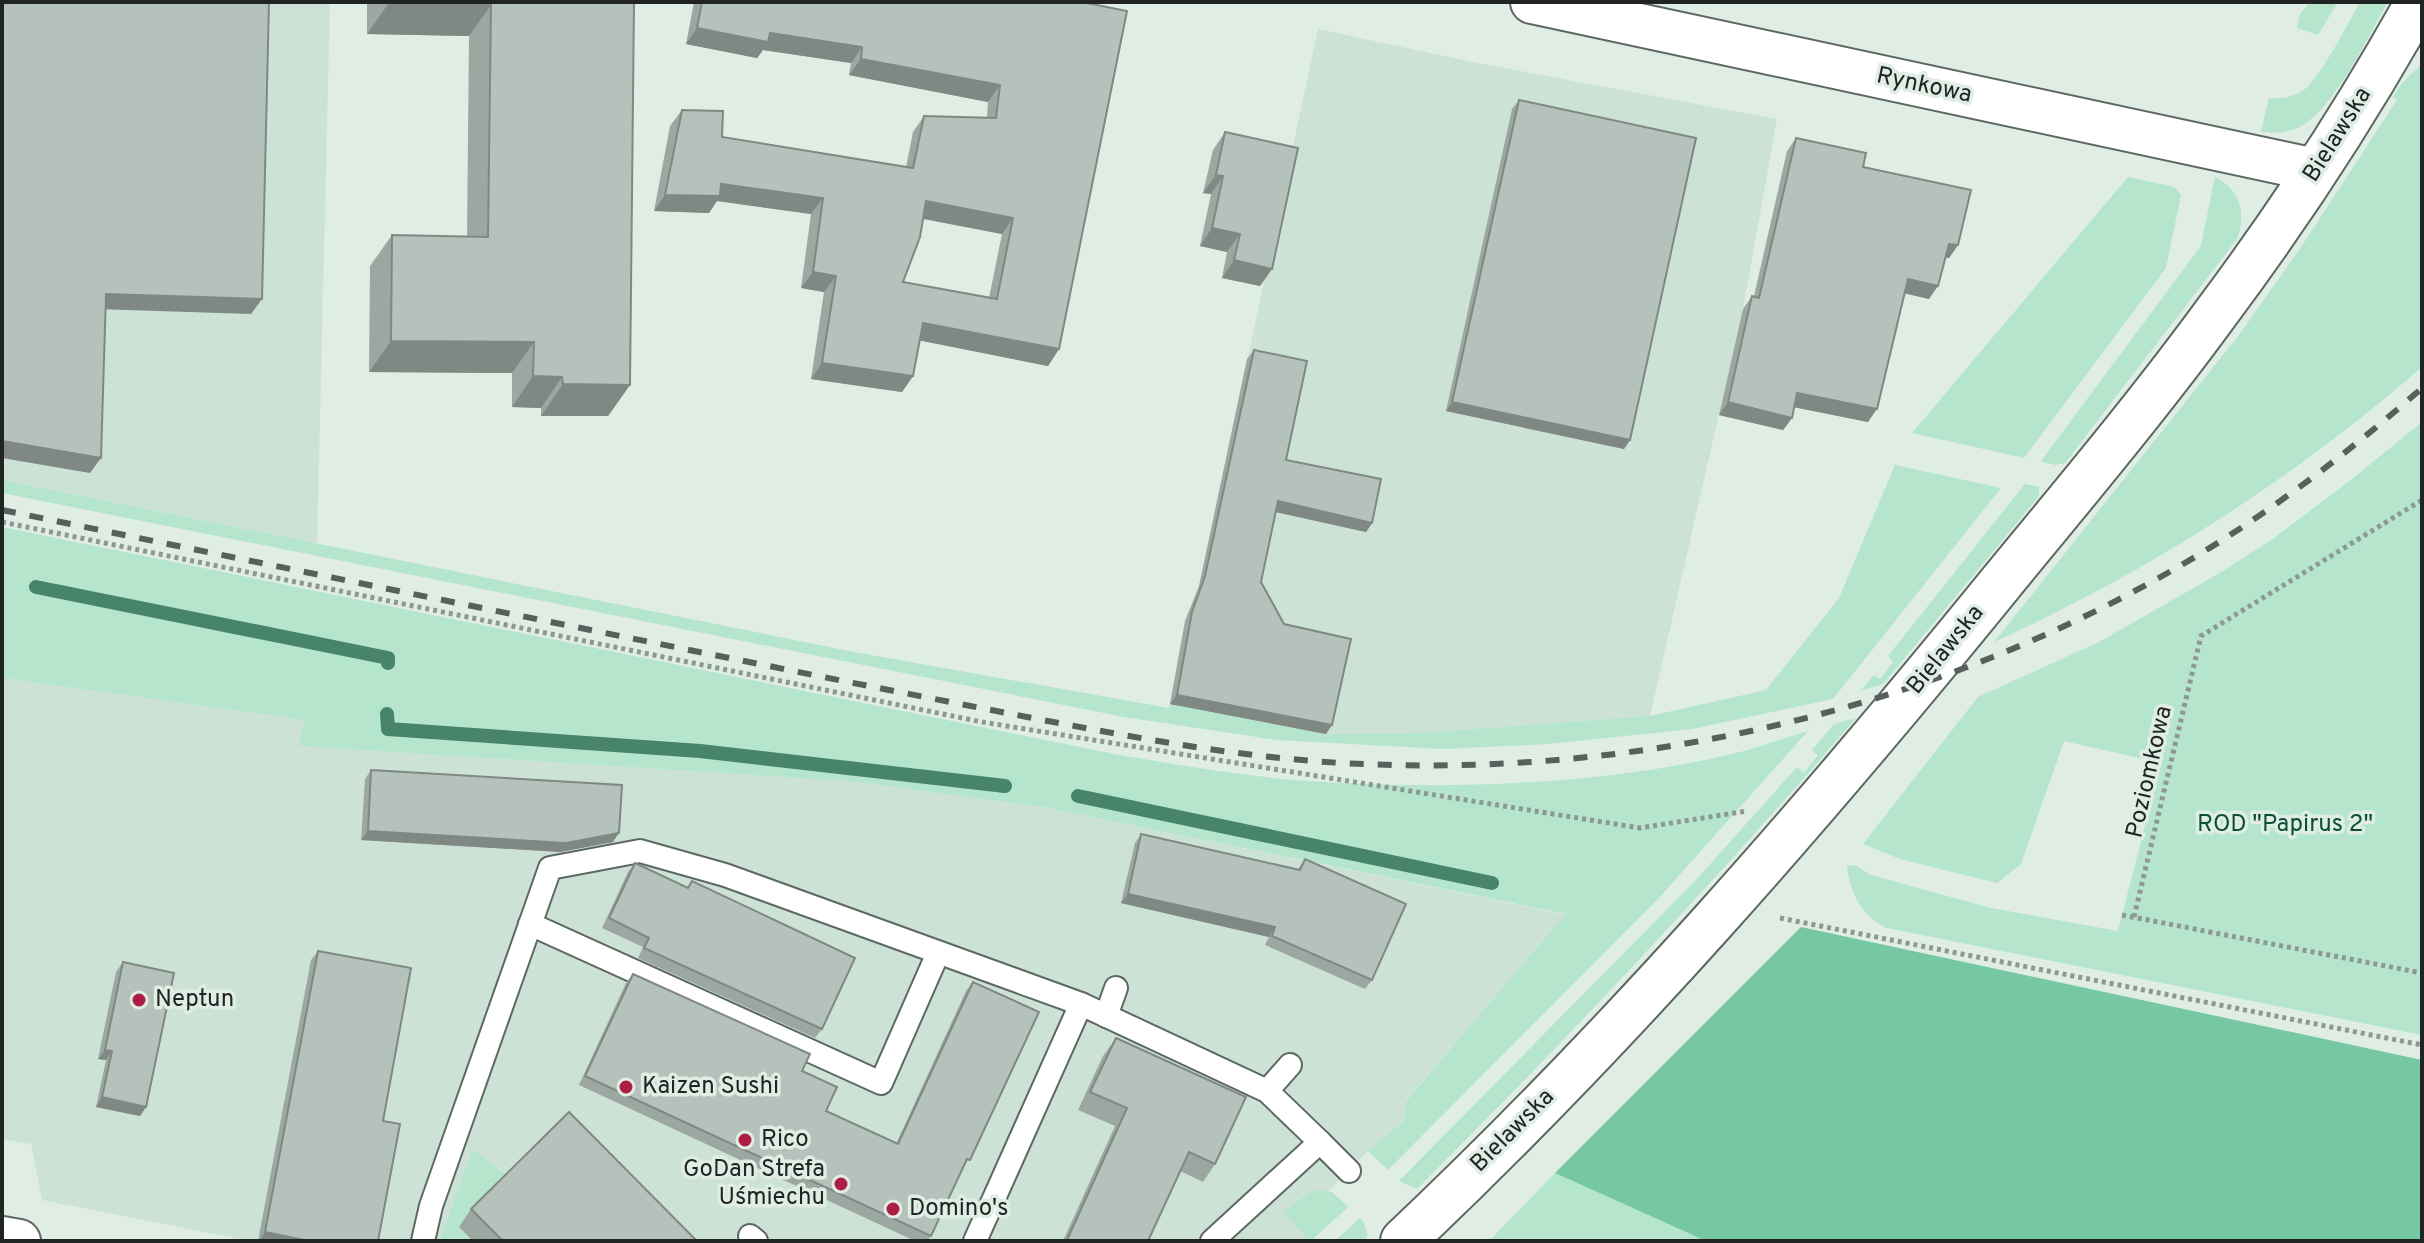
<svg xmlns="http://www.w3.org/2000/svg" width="2424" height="1243" font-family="Overpass,sans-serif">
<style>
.built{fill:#cde2d7}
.green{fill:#b5e5cd}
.forest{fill:#75c8a2}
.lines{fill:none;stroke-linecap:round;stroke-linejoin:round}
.stream{stroke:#48846a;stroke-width:14}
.service-casing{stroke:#5c6862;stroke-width:26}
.minor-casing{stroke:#5c6862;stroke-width:46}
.tertiary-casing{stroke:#5c6862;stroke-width:48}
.path{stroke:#8e9893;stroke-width:5;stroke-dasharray:4 4;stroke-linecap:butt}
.service{stroke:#fff;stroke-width:22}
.minor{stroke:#fff;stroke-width:42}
.tertiary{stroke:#fff;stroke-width:44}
.rail{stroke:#59605c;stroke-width:6;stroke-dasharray:14 14;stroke-linecap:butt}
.wall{fill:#9ca7a1;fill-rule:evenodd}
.shaded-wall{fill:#7f8883}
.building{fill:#b5c2bb;stroke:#7f8883;stroke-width:2;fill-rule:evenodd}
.poi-dot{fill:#b01d43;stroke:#dfede5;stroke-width:3}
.labels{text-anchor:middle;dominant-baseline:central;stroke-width:7;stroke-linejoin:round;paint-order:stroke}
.street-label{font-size:24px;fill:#202523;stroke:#dfede5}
.park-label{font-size:24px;fill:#0a4f37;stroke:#dfede5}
.poi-label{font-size:24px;fill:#202523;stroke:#dfede5;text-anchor:start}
</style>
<rect width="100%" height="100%" fill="#dfede5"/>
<g class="built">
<polygon points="2,2 330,2 317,544 2,480"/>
<polygon points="1318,29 1472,62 1777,119 1743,309 1650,716 1419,733 1326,734 1170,704 1186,619 1199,586"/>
<polygon points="2,678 304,720 300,746 846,781 1044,807 1567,915 1406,1100 1405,1120 1368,1151 1328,1191 1326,1217 1301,1241 250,1241 42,1200 31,1144 2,1139"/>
</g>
<g class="green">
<polygon points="2310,2 2338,2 2318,35 2297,28 2300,14"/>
<path d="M2360 2H2388C2369 35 2335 106 2303 125 2290 133 2276 133 2261 132L2269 98C2281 99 2295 97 2305 89 2322 75 2348 23 2360 2Z"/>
<path d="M2422 64V367C2293 479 2150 571 1994 642L2239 335 2301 247 2397 100 2393 97 2402 83Z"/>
<polygon points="2128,177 2174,187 2181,195 2166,268 2024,458 1912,433"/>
<path d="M2215 177C2240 189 2247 214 2237 239L2065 463 2055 465 2041 461 2201 246Z"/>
<path d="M2422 422V1035L1887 928C1862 917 1850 893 1847 866L1855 865 1871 875 1991 908 2118 931 2161 763 2064 741 2021 864 1997 883 1900 859 1863 844 1978 697 2101 641 2218 574 2270 541 2347 483Z"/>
<polygon points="1895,465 2001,488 1833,699 1692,729 1548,744 1443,749 1277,740 1124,717 2,493 2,480 854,652 1169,708 1170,704 1326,734 1419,733 1650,716 1766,690 1839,598"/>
<polygon points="2025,484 2039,487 2039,496 1883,684 1860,691 1874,675 1880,679 1893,662 1888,656"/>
<path d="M2 527 1114 754C1174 764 1234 775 1295 780 1435 791 1608 786 1744 751 1765 745 1787 737 1808 731L1658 899 1388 1170 1368 1151 1405 1120 1406 1101 1566 914 1044 807 846 781 299 746 304 720 2 678Z"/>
<path d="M1856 718C1716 881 1569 1037 1417 1189L1399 1181 1695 881 1797 767 1804 773 1818 755 1812 750 1834 724Z"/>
<polygon points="473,1149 509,1178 459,1227 473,1241 440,1241"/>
<polygon points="1555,1173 1706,1241 1489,1241"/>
<polygon points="1317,1190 1332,1192 1348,1207 1311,1241 1301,1241 1306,1236 1284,1213 1307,1194"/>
<polygon points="1360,1218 1364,1223 1368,1236 1363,1241 1335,1241"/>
</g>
<polygon class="forest" points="1801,927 2422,1060 2422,1241 1706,1241 1555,1173"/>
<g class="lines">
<g class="stream">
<polyline points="36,587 388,658 388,663"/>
<polyline points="387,714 388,729 700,751 1005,786"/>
<polyline points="1078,796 1492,883"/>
</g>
<defs>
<g id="service">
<polyline points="530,924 881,1083 938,953"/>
<polyline points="1106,1016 1116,988"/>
<polyline points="1267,1091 1290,1065"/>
<polyline points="1320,1142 1349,1171"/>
<polyline points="750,1236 756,1241"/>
<polyline points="423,1241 431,1206 550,868 640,851 725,875 1081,1004"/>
<polyline points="975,1241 1081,1004 1267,1091 1320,1142 1212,1241"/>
</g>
<g id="minor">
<polyline points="1532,2 2315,170"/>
<polyline points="2,1238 19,1241"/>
</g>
<path id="tertiary" d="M1403 1241C1618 1038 1813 814 2000 584 2073 495 2148 406 2216 313 2290 214 2358 110 2418 2"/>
</defs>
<use href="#service" class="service-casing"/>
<use href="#minor" class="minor-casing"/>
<use href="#tertiary" class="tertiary-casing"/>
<g class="path">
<polyline points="2,522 982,722 1640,828 1747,811"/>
<polyline points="2122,915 2422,973"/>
<polyline points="2134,917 2201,636 2422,500"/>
<polyline points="1780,918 2422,1045"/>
</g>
<use href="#service" class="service"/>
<use href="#minor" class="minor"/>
<use href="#tertiary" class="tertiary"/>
<path class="rail" d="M2 510C256 562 510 614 764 665 852 683 940 700 1027 717 1132 737 1236 757 1342 763 1627 779 1915 715 2164 575 2255 524 2344 457 2422 388"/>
</g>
<g class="wall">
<polygon points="367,2 634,2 630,385 608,416 541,416 541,408 512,407 512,373 369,372 370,266 392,235 467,237 469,36 367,34"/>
<path d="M694 2H1082L1059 349 1048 366 920 340 913 376 902 392 811 379 824 292 801 288 811 214 717 201 709 213 654 211 670 126 682 110 722 137 906 167 913 132 924 116 987 117 988 102 849 75 851 63 763 50 757 58 686 44ZM923 219 1002 234 989 298 903 282Z"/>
<polygon points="1519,100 1630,440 1624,449 1446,411 1512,109"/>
<polygon points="1225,132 1272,269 1260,286 1222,278 1227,252 1200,246 1211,194 1203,193 1213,150"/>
<polygon points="1796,138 1863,167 1958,245 1949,258 1946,257 1929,299 1904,293 1868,422 1794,407 1792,418 1783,430 1719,415 1743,309 1752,296 1754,296 1787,151"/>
<polygon points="1254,350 1286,460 1372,523 1366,532 1276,512 1261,582 1326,734 1170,704 1185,621 1199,586 1247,359"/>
<polygon points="371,770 613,842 560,852 361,840 365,779"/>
<polygon points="1141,834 1298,869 1305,859 1372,980 1365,989 1265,945 1269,937 1121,903 1135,843"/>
<polygon points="635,863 687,888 692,881 822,1029 815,1038 638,958 643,947 602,928 628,872"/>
<polygon points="318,951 383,1121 378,1241 258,1241 311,960"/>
<polygon points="123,962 146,1107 140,1116 96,1107 106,1060 98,1059 116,972"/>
<polygon points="633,974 802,1071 826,1111 896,1144 966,991 973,982 964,1169 963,1169 928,1241 915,1241 579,1085 626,983"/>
<polygon points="1116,1038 1215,1164 1203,1182 1180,1171 1148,1241 1063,1241 1115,1126 1078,1110 1103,1056"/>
<polygon points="471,1209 697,1241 473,1241 459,1227"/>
</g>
<g class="shaded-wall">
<polygon points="389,3 491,5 469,36 367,34"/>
<polygon points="697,28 770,33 862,47 851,63 763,50 757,58 686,44"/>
<polygon points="861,59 1000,85 988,102 849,75"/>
<polygon points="1216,175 1223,176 1211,194 1203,193"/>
<polygon points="721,184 823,198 811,214 717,201 709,213 654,211 665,195"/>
<polygon points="926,201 1013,218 1002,234 915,217"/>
<polygon points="1212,228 1240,234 1227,252 1200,246"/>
<polygon points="1949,244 1958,245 1949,258 1940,257"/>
<polygon points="1234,260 1272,269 1260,286 1222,278"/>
<polygon points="813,272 836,276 824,292 801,288"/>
<polygon points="1908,279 1938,286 1929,299 1899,292"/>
<polygon points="106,294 262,299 251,314 96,309"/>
<polygon points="923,323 1059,349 1048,366 912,339"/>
<polygon points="391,341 534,342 512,373 369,372"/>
<polygon points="822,363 913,376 902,392 811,379"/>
<polygon points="533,376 562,377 541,408 512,407"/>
<polygon points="563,384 630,385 608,416 541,416"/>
<polygon points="1797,393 1877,409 1868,422 1788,406"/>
<polygon points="1452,402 1630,440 1624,449 1446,411"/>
<polygon points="1728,402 1792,418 1783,430 1719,415"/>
<polygon points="2,441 101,458 90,473 2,458"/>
<polygon points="1278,501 1372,523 1366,532 1271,511"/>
<polygon points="1177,695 1332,725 1326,734 1170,704"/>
<polygon points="368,831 619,833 613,842 560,852 361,840"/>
<polygon points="1128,894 1275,927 1269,937 1121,903"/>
<polygon points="105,1050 112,1051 106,1060 98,1059"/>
<polygon points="102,1097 146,1107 140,1116 96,1107"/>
<polygon points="265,1232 309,1241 259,1241"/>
</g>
<g class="building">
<polygon points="2,2 269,2 262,299 106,294 101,458 2,441"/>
<polygon points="389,2 634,2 630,385 563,384 562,377 533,376 534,342 391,341 392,235 488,237 491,5 389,3"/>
<path d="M702 2H1082L1127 11 1059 349 923 323 913 376 822 363 836 276 813 272 823 198 721 184 720 196 665 195 682 110 723 111 722 137 913 168 924 116 996 118 1000 85 861 59 862 47 770 33 768 42 697 28ZM926 201 1013 218 997 299 903 282 920 237Z"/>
<polygon points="1519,100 1696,138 1630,440 1452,402"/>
<polygon points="1225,132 1298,148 1272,269 1234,260 1240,234 1212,228 1223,176 1216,175"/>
<polygon points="1796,138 1866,153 1863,167 1971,190 1958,245 1949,244 1938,286 1908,279 1877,409 1797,393 1792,418 1728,402 1752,296 1759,298"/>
<polygon points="1254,350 1307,361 1286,460 1381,479 1372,523 1278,501 1261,582 1284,624 1351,639 1332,725 1177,695 1192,612 1205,576"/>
<polygon points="371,770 622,785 619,833 566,843 368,831"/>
<polygon points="1141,834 1300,870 1305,859 1406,904 1372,980 1272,936 1275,927 1128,894"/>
<polygon points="635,863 688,888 692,881 855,958 822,1029 644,948 649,938 609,918"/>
<polygon points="318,951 411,968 383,1121 400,1124 378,1241 309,1241 265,1232"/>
<polygon points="123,962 174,973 146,1107 102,1097 112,1051 105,1050"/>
<polygon points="633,974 810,1054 802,1071 837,1087 826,1111 898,1144 973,982 1039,1012 970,1160 967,1159 931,1236 585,1076"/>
<polygon points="1116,1038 1246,1097 1215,1164 1189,1152 1148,1241 1069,1241 1067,1240 1127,1108 1090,1092"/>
<polygon points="569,1112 697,1241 503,1241 471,1209"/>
</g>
<g class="poi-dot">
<circle cx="139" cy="1000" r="8"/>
<circle cx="626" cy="1087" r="8"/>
<circle cx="745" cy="1140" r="8"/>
<circle cx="841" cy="1184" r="8"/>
<circle cx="893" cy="1209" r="8"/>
</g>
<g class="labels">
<g class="street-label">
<text transform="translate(1924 86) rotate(12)">Rynkowa</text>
<text transform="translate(2338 135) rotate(-58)">Bielawska</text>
<text transform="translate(1946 650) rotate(-51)">Bielawska</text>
<text transform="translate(2150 772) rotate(-77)">Poziomkowa</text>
<text transform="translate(1513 1131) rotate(-45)">Bielawska</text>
</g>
<g class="park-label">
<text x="2285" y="825">ROD "Papirus 2"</text>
</g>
<g class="poi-label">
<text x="155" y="1000">Neptun</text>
<text x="642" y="1087">Kaizen Sushi</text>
<text x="761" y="1140">Rico</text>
<text x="825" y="1170" text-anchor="end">GoDan Strefa<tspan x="825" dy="28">Uśmiechu</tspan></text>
<text x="909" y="1209">Domino's</text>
</g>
</g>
<rect width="2424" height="1243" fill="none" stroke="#202523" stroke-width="8"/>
</svg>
